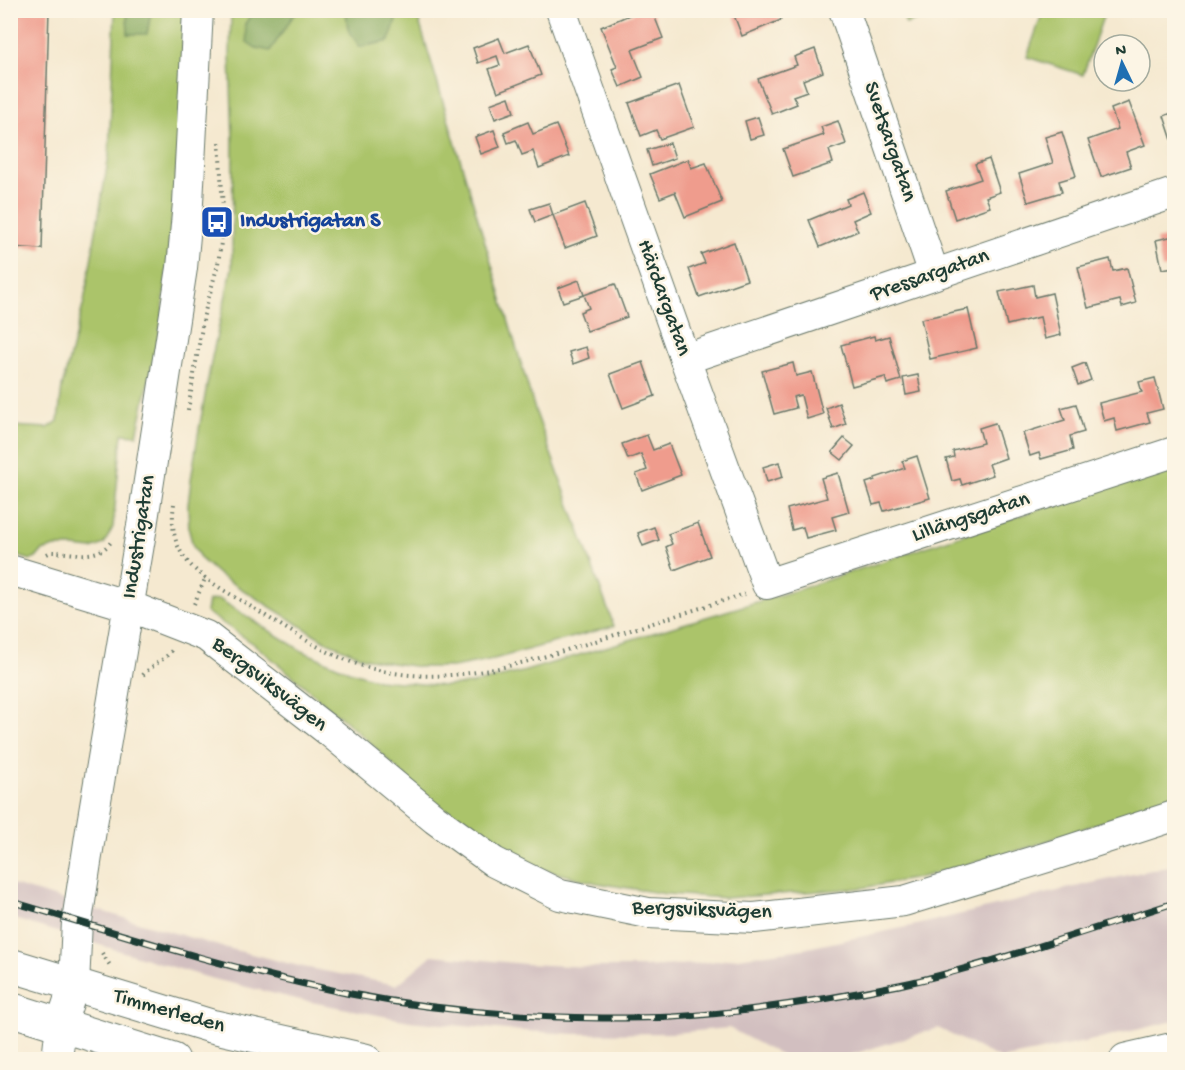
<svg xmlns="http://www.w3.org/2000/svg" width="1185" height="1070" font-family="'Gochi Hand',sans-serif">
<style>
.industrial{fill:#d2bfc0}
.green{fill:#abc46a;stroke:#65804f;stroke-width:1.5}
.forest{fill:#88aa5e;stroke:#547449;stroke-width:1.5}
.building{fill:#ef9c8d}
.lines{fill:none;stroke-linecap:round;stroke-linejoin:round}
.minor-casing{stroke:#6a796b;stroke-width:32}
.major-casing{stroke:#6a796b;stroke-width:35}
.path{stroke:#6a796b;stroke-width:4;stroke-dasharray:1.5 4.5;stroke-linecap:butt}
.minor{stroke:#fff;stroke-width:30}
.major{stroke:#fff;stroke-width:33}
.rail-casing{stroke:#1f3d34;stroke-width:7}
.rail{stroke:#fcf5e5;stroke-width:4.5;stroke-dasharray:14;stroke-linecap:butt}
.labels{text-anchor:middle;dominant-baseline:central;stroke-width:5;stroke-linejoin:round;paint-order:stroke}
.street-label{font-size:22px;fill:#1f3d34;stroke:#fcf5e5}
.transit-label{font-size:22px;font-weight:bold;fill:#164399;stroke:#fcf5e5;text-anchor:start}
</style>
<rect width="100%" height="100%" fill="#fcf5e5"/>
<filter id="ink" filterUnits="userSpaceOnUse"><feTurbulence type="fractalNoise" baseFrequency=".0167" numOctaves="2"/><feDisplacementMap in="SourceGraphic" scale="12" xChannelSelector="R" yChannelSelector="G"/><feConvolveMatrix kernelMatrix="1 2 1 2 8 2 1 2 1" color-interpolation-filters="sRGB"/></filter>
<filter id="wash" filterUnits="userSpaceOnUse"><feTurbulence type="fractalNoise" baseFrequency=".008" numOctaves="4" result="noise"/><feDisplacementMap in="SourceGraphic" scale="24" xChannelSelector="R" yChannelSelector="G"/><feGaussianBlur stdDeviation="1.35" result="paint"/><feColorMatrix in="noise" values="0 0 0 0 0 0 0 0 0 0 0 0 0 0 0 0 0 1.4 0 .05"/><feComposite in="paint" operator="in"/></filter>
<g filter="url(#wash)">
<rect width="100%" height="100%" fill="#f5e9d0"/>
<polygon class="industrial" points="1174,865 1174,1021 1080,1043 1001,1059 938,1028 837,1059 790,1060 729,1028 673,1033 576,1034 507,1030 409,1021 296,999 206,977 11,918 10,884 215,945 303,967 397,985 432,955 525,964 591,967 644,967 694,964 803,949 916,925 1083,885"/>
<g class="green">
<polygon points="901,10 943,10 943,11 906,24"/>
<polygon points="115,11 127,11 128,34 147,33 151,11 184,11 181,126 162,320 137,435 122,434 113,527 104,544 92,549 73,547 55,547 42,551 36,558 31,560 11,554 11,426 48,428 58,421 62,387 84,302 109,155"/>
<polygon points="231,11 254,11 245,24 293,16 299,11 346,11 348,29 360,47 389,41 396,20 396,11 416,11 535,410 614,626 494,659 453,667 420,667 385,662 364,658 325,641 219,575 201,559 193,546 189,531 188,505 191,480 198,435 212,357 232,268 233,140 230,56"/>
<polygon points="1043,11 1105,11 1083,75 1027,57"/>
<polygon points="1174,464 1174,797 1027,848 918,878 862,888 726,898 666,894 597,883 533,867 466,827 416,787 368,741 294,677 254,644 206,612 208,601 219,599 302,651 349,671 378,680 445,686 472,684 522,672 800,589"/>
</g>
<g class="forest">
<polygon points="254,10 299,10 299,11 293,16 270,51 256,48 247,42 245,24"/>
<polygon points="127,11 151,11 147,34 128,34"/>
<polygon points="346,11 396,11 396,20 389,41 360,47 348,29"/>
</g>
<g id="blocks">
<g class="building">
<polygon points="10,10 49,10 42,249 10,247"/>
<polygon points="641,10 652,10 663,38 632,50 643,77 620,87 612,69 617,67 601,27"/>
<polygon points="732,10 777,10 781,20 742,36"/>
<polygon points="499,38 505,53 529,44 541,75 498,92 489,69 500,65 497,56 478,63 473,48"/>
<polygon points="815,49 823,72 803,80 807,91 793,96 797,104 772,114 758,79 797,65 794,57"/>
<polygon points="679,85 694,127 660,139 656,130 641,136 629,103"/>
<polygon points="509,97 514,112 495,119 490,104"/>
<polygon points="1129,102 1145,145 1126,152 1131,167 1101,177 1088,140 1118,129 1111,109"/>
<polygon points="1174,112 1174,146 1164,116"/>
<polygon points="758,117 764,135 750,139 745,121"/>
<polygon points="838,121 846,144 829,150 833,163 793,177 783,149 824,135 821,127"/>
<polygon points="528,122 533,134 556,125 569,156 539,168 533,151 522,155 516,140 508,143 504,132"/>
<polygon points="494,130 500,147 481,154 475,137"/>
<polygon points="1062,132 1076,176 1059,181 1062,192 1028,202 1019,174 1053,163 1045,137"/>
<polygon points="670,143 675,158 652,166 647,150"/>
<polygon points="688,159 691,168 706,163 722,202 685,217 675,192 660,198 650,174"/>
<polygon points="989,159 1000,192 986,197 990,207 955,219 946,191 981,179 975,164"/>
<polygon points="863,192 871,212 853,220 858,231 820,247 809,220 848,204 846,199"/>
<polygon points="549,203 553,215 585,203 597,236 565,248 553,215 535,222 530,209"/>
<polygon points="1174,236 1174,267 1162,269 1156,240"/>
<polygon points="734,242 747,280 699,297 689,269 705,263 701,254"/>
<polygon points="1110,259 1113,271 1127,268 1136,303 1122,307 1120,300 1088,308 1078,267"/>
<polygon points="579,280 584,295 563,302 558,288"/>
<polygon points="615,284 627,317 587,331 580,312 589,308 584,295"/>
<polygon points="1033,285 1035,297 1052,293 1061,335 1045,339 1040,317 1007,325 999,292"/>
<polygon points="968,309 977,348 930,359 921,319"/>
<polygon points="874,336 875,340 889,336 901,380 887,384 885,377 852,386 841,345"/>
<polygon points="586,347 589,358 573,364 569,352"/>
<polygon points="643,362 655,396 623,408 610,374"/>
<polygon points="793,363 796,376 812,372 823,414 807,419 801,395 793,397 796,408 774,414 762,371"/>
<polygon points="1085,363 1091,380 1078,385 1072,368"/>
<polygon points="918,375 921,392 906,395 903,378"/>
<polygon points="1155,378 1163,409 1147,413 1150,422 1117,431 1114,418 1104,421 1099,403 1142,392 1139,382"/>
<polygon points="839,403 846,424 833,429 826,408"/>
<polygon points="1076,404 1084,432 1070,436 1073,450 1041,459 1039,453 1030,456 1023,433 1065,420 1061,408"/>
<polygon points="995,423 1006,458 989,464 993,475 962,485 960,479 952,481 946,459 954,457 953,451 983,443 979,428"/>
<polygon points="647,435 653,450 669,444 681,475 642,490 636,474 647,470 641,454 628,459 622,444"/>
<polygon points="844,438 854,446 842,460 832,452"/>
<polygon points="917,456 930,498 884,511 881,503 873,505 866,483 875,480 875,478 905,468 902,461"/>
<polygon points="779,462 783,477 767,482 763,467"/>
<polygon points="838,473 849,512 832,517 836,530 806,538 803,527 792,530 787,509 827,498 821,478"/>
<polygon points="698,523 710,556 674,570 666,547 672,544 668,534"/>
<polygon points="654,527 659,540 643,546 638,533"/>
</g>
</g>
</g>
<g filter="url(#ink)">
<use href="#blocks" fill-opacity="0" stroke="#6a796b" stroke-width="1.5"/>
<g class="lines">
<defs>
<g id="minor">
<polyline points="561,10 685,359 767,584 1174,452"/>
<polyline points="844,10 934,274"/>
<polyline points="685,359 1174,193"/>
<polyline points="10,570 129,606 206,636 330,732 435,819 494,862 560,895 648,913 754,918 904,901 1054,855 1174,816"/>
<polyline points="57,1060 61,1024 74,985 77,921 91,830 142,526 182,268 188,203 198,10"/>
</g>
<g id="major">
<polyline points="10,965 211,1026 365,1060"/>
<polyline points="10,1009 173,1060"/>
<polyline points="1126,1060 1174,1049"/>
</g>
</defs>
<use href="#minor" class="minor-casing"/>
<use href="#major" class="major-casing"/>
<g class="path">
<polyline points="188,410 204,315 218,264 222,235 223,210 219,139"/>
<path d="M174 504C166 558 200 576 240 600 278 623 321 653 363 666 445 691 524 663 602 639 650 624 697 609 745 594"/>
<path d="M47 554 51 552C73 552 99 562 113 539"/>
<polyline points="194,604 205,579"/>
<path d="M143 675C152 665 165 660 173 649"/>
<polyline points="102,953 111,967"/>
</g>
<use href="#minor" class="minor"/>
<use href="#major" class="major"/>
<defs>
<path id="rail" d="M10 901C123 935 236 971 351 994 433 1010 518 1017 602 1018 625 1018 650 1018 673 1017 749 1012 825 1000 899 985 948 975 996 960 1043 945 1087 931 1131 917 1174 903"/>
</defs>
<use href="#rail" class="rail-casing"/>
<use href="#rail" class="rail"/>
</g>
</g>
<defs>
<symbol id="bus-square" viewBox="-11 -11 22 22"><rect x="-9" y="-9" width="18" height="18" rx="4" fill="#1a4fb4" stroke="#fcf5e5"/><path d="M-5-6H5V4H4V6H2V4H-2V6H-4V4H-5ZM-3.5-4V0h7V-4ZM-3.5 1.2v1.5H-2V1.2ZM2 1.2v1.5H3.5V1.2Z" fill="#fff"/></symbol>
</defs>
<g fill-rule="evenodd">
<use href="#bus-square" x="198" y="203" width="38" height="38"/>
</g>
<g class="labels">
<g class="street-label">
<text transform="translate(889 142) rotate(71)">Svetsargatan</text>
<text transform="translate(930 276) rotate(-19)">Pressargatan</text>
<text transform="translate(663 298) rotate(70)">Härdargatan</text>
<text transform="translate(971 518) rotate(-18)">Lillängsgatan</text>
<text transform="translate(140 537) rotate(-81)">Industrigatan</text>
<text transform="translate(269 685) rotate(38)">Bergsviksvägen</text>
<text transform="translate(702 911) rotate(2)">Bergsviksvägen</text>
<text transform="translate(169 1012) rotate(16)">Timmerleden</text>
</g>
<g class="transit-label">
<text x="240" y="222">Industrigatan S</text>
</g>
</g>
<rect width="1185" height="1070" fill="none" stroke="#fcf5e5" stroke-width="36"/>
<g transform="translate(1122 63) rotate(355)"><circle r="28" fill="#fcf5e5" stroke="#a4ab9e" stroke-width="1.5"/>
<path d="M0-4.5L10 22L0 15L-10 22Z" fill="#1f6fb2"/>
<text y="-9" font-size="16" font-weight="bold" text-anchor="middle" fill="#1f3d34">N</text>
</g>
</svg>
